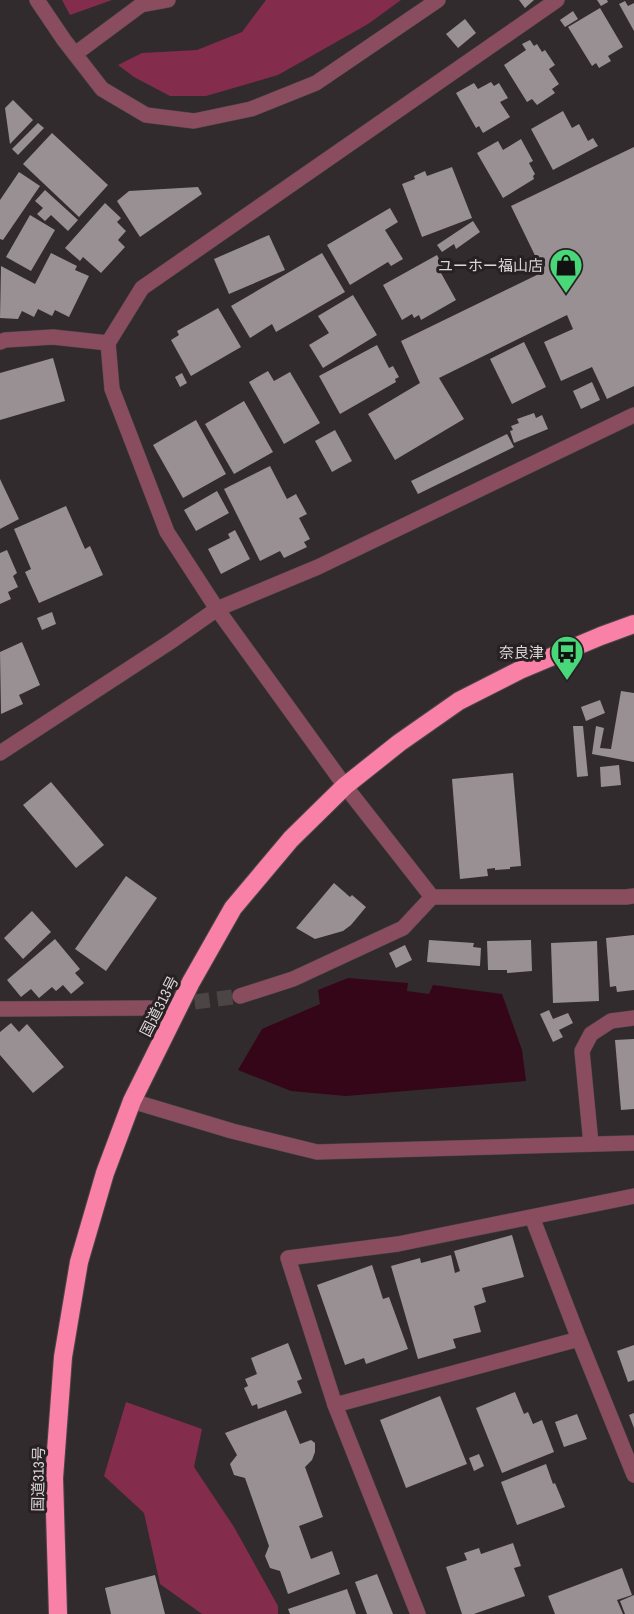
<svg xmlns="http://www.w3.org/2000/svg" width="634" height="1614" font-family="'Archivo Narrow','Noto Sans JP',sans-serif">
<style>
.green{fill:#832c4c}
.water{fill:#350518}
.building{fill:#989092}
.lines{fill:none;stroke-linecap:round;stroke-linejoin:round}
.minor-tunnel{stroke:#4b4546;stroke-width:15;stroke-dasharray:15 8;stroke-linecap:butt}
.minor-casing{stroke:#4d4648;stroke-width:16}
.highway-casing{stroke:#4d4648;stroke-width:20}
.minor{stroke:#8a4d60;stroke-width:15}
.highway{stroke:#f981a7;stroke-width:18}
.labels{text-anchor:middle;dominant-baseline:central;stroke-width:6;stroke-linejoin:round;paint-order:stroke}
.poi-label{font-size:15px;fill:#dbd6d7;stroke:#282123;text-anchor:end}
.street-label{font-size:15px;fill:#dbd6d7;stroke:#282123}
</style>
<rect width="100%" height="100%" fill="#322b2d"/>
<g class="green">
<polygon points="62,0 112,0 70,15"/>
<polygon points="266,0 401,0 368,24 278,75 206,96 170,96 134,77 118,65 142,53 197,50 242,32"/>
<polygon points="126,1402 202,1429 194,1467 234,1527 278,1606 278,1614 202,1614 160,1584 144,1513 104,1476"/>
</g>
<polygon class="water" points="348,978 408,983 407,991 429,994 433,985 502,994 522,1050 526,1081 346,1096 291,1091 238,1070 262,1029 320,1004 318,990"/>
<g class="building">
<polygon points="519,0 534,0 525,8"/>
<polygon points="597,0 607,0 608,2 601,6"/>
<polygon points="625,1 628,6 634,3 634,31 619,4"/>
<polygon points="600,8 623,47 608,56 611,61 599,68 596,63 592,66 568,27"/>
<polygon points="573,11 578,19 565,27 560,20"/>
<polygon points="465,19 476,33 458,48 446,34"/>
<polygon points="530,40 534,46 537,44 542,52 545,50 555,65 549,69 559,84 552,89 555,93 537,105 532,99 527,102 504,65 526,50 522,44"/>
<polygon points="491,82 494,86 499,83 508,98 500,102 510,117 483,133 479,126 476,128 456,93 474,83 478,89"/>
<polygon points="13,100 33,120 10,144 5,108"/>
<polygon points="563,111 572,128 579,124 588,141 593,138 598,146 553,170 531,129"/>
<polygon points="38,123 44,128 18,155 12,149"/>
<polygon points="52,133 108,185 79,217 23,164"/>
<polygon points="521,139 533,161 529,163 535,174 533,176 534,179 503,198 477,153 498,141 503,150"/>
<polygon points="634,147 634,386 607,399 592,367 561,381 544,342 573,329 567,315 439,378 464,419 395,460 368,414 420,383 401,341 543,272 511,206"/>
<polygon points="452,167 472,218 422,237 402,184 415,179 414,176 425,171 427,176"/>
<polygon points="19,172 40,186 3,240 0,239 0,200"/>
<polygon points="198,187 202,194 140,237 117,201 129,191"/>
<polygon points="45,190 78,220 68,231 51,215 45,221 37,214 43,208 35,201"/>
<polygon points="105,203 121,218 117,222 126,231 118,240 125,247 101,273 83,257 80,261 65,248"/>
<polygon points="390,208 398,222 385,230 403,259 391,266 388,262 350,285 327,245"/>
<polygon points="30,215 55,230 31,271 6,257"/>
<polygon points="473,221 480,232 456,249 454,244 442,252 437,245"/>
<polygon points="269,235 285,270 229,294 214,259"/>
<polygon points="51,253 77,266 75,270 89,276 69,317 55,310 52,316 38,309 34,317 22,311 18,319 0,318 1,266 35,284"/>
<polygon points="322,253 345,292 276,332 272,324 250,338 231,306"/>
<polygon points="437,255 445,271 441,273 456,300 421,320 419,315 414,318 412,314 402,320 383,285"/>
<polygon points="353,295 377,335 323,368 309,345 329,333 318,316"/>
<polygon points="218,308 241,347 191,376 171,340 179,335 177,331"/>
<polygon points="524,342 546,387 512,404 490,359"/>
<polygon points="377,345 389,368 393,366 399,377 395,379 396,382 340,414 319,376"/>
<polygon points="53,358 65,401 0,420 0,373"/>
<polygon points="268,371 274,381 290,372 320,423 284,444 249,382"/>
<polygon points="182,373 187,383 180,387 175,377"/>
<polygon points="592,382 600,400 581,409 573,391"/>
<polygon points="244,401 273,452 234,474 205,424"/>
<polygon points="534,413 536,418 542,415 548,429 514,443 510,431 513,430 511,426 519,423 517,419"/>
<polygon points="196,420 226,474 183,498 153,445"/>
<polygon points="335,430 352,461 332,472 315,441"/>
<polygon points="507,434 514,447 418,494 411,481"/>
<polygon points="270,466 287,499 296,494 307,514 299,518 310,539 304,542 307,547 284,558 280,551 260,561 224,489"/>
<polygon points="0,479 19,519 0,529"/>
<polygon points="217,491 229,513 196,531 184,510"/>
<polygon points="66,506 85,549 90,546 103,575 39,603 25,572 31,569 14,529"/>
<polygon points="235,530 250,559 221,574 208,549 230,538 228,534"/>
<polygon points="7,550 17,573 13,576 18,587 8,592 11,599 0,604 0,553"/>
<polygon points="52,612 56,624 42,630 37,618"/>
<polygon points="22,642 40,685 19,695 23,704 1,714 0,652"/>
<polygon points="621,691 634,693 634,762 592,754 596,726 604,728 600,748 611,749"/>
<polygon points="600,700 605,713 586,721 581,707"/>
<polygon points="573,726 583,726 588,776 577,777"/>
<polygon points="619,765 621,785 601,787 600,767"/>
<polygon points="513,773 521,866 510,867 510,869 495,870 495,868 487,869 488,876 460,879 452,779"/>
<polygon points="51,782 104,845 76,868 23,805"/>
<polygon points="126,876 157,898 106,971 75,949"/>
<polygon points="334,883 350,897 352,895 366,907 351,925 343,931 315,939 296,928"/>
<polygon points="32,911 51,932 23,959 4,938"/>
<polygon points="634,935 634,990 617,992 616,986 610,987 606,938"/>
<polygon points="55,939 80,969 75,973 84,983 71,994 63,985 56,991 52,987 39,998 31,989 21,997 7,980"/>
<polygon points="429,940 474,943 473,947 481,948 480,966 427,962"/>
<polygon points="531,940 532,971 507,973 507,970 488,970 487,941"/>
<polygon points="597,941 599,1001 553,1003 551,943"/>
<polygon points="405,945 412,960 396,968 389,953"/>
<polygon points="549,1010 553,1019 568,1013 573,1023 559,1030 563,1037 553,1042 540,1014"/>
<polygon points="11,1023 19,1032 27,1024 64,1067 33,1093 0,1055 0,1032"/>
<polygon points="634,1039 634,1109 621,1110 615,1040"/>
<polygon points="512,1235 524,1277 482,1288 486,1302 474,1306 481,1332 453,1339 456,1348 418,1359 391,1266 420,1258 421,1263 451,1255 455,1273 460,1271 454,1251"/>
<polygon points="372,1265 383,1299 389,1297 408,1349 366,1364 364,1358 345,1365 317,1285"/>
<polygon points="288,1343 302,1379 297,1381 302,1393 258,1409 257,1404 252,1406 244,1388 248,1386 245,1379 257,1374 251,1358"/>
<polygon points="634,1345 634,1380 628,1382 617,1351"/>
<polygon points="515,1392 524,1414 528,1412 533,1424 542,1420 554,1452 502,1473 476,1408"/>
<polygon points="440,1396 467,1464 406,1488 380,1420"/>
<polygon points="286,1410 300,1444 311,1440 315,1443 315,1452 312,1460 305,1467 323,1517 299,1526 311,1559 332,1551 340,1574 288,1594 280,1571 270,1568 265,1556 269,1546 245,1478 234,1475 230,1464 237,1455 225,1433"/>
<polygon points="634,1413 634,1428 629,1415"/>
<polygon points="577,1414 587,1439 564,1447 555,1422"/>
<polygon points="479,1454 484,1466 474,1471 469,1458"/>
<polygon points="546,1464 553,1484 555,1483 565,1507 517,1525 501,1482"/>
<polygon points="513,1543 521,1566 514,1568 525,1596 474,1614 462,1614 446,1567 467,1560 464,1553 479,1548 481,1554"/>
<polygon points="622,1568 632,1595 617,1600 623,1614 555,1614 548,1596"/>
<polygon points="377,1574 393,1614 367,1614 355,1582"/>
<polygon points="155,1575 165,1614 111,1614 105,1588"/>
<polygon points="347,1589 356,1614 290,1614 288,1609"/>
<polygon points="634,1595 634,1614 625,1614 620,1601"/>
</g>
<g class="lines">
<polyline class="minor-tunnel" points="149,1008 240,996"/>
<defs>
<g id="minor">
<polyline points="37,0 64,40 102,89 146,115 194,121 251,109 316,83 438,0"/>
<polyline points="557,0 142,288 108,343 112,389 167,532 217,609 345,786 432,897 626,897 634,896"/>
<polyline points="75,54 141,5 168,0"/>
<polyline points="0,342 5,340 53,337 108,343"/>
<polyline points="0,753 170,642 217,609 318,567 634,415"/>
<polyline points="240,996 293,979 403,928 432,897"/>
<polyline points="0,1009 149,1008"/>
<polyline points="132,1101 232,1131 317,1152 634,1143"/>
<polyline points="591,1144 582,1051 591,1034 611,1021 634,1018"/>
<polyline points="532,1217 579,1339 634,1475"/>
<polyline points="335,1405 579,1339"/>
<polyline points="418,1614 335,1405 288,1258 398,1244 634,1196"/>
</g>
<polyline id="highway" points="58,1614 54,1478 63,1357 79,1262 105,1173 132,1101 191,982 233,908 291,839 345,786 399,743 459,701 520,670 601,636 634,624"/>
</defs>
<use href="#minor" class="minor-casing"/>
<use href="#highway" class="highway-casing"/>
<use href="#minor" class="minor"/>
<use href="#highway" class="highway"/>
</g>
<defs>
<symbol id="shop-pin" viewBox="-11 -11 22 30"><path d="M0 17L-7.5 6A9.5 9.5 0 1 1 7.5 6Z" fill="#48d779" stroke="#282123"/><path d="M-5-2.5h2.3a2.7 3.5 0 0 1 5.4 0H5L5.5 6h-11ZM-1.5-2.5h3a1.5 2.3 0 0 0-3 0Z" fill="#111"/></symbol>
<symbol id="bus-pin" viewBox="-11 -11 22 30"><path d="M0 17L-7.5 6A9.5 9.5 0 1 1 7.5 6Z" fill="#48d779" stroke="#282123"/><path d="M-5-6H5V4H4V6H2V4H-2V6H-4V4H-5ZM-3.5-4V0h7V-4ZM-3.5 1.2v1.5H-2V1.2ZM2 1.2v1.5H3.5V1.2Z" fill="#111"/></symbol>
</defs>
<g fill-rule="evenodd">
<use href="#shop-pin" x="547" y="246" width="38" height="52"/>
<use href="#bus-pin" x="548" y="633" width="38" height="52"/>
</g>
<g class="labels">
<g class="poi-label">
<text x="543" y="265">ユーホー福山店</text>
<text x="544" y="652">奈良津</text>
</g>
<g class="street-label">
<text transform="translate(159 1006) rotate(-63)">国道313号</text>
<text transform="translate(38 1479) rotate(-89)">国道313号</text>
</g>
</g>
</svg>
